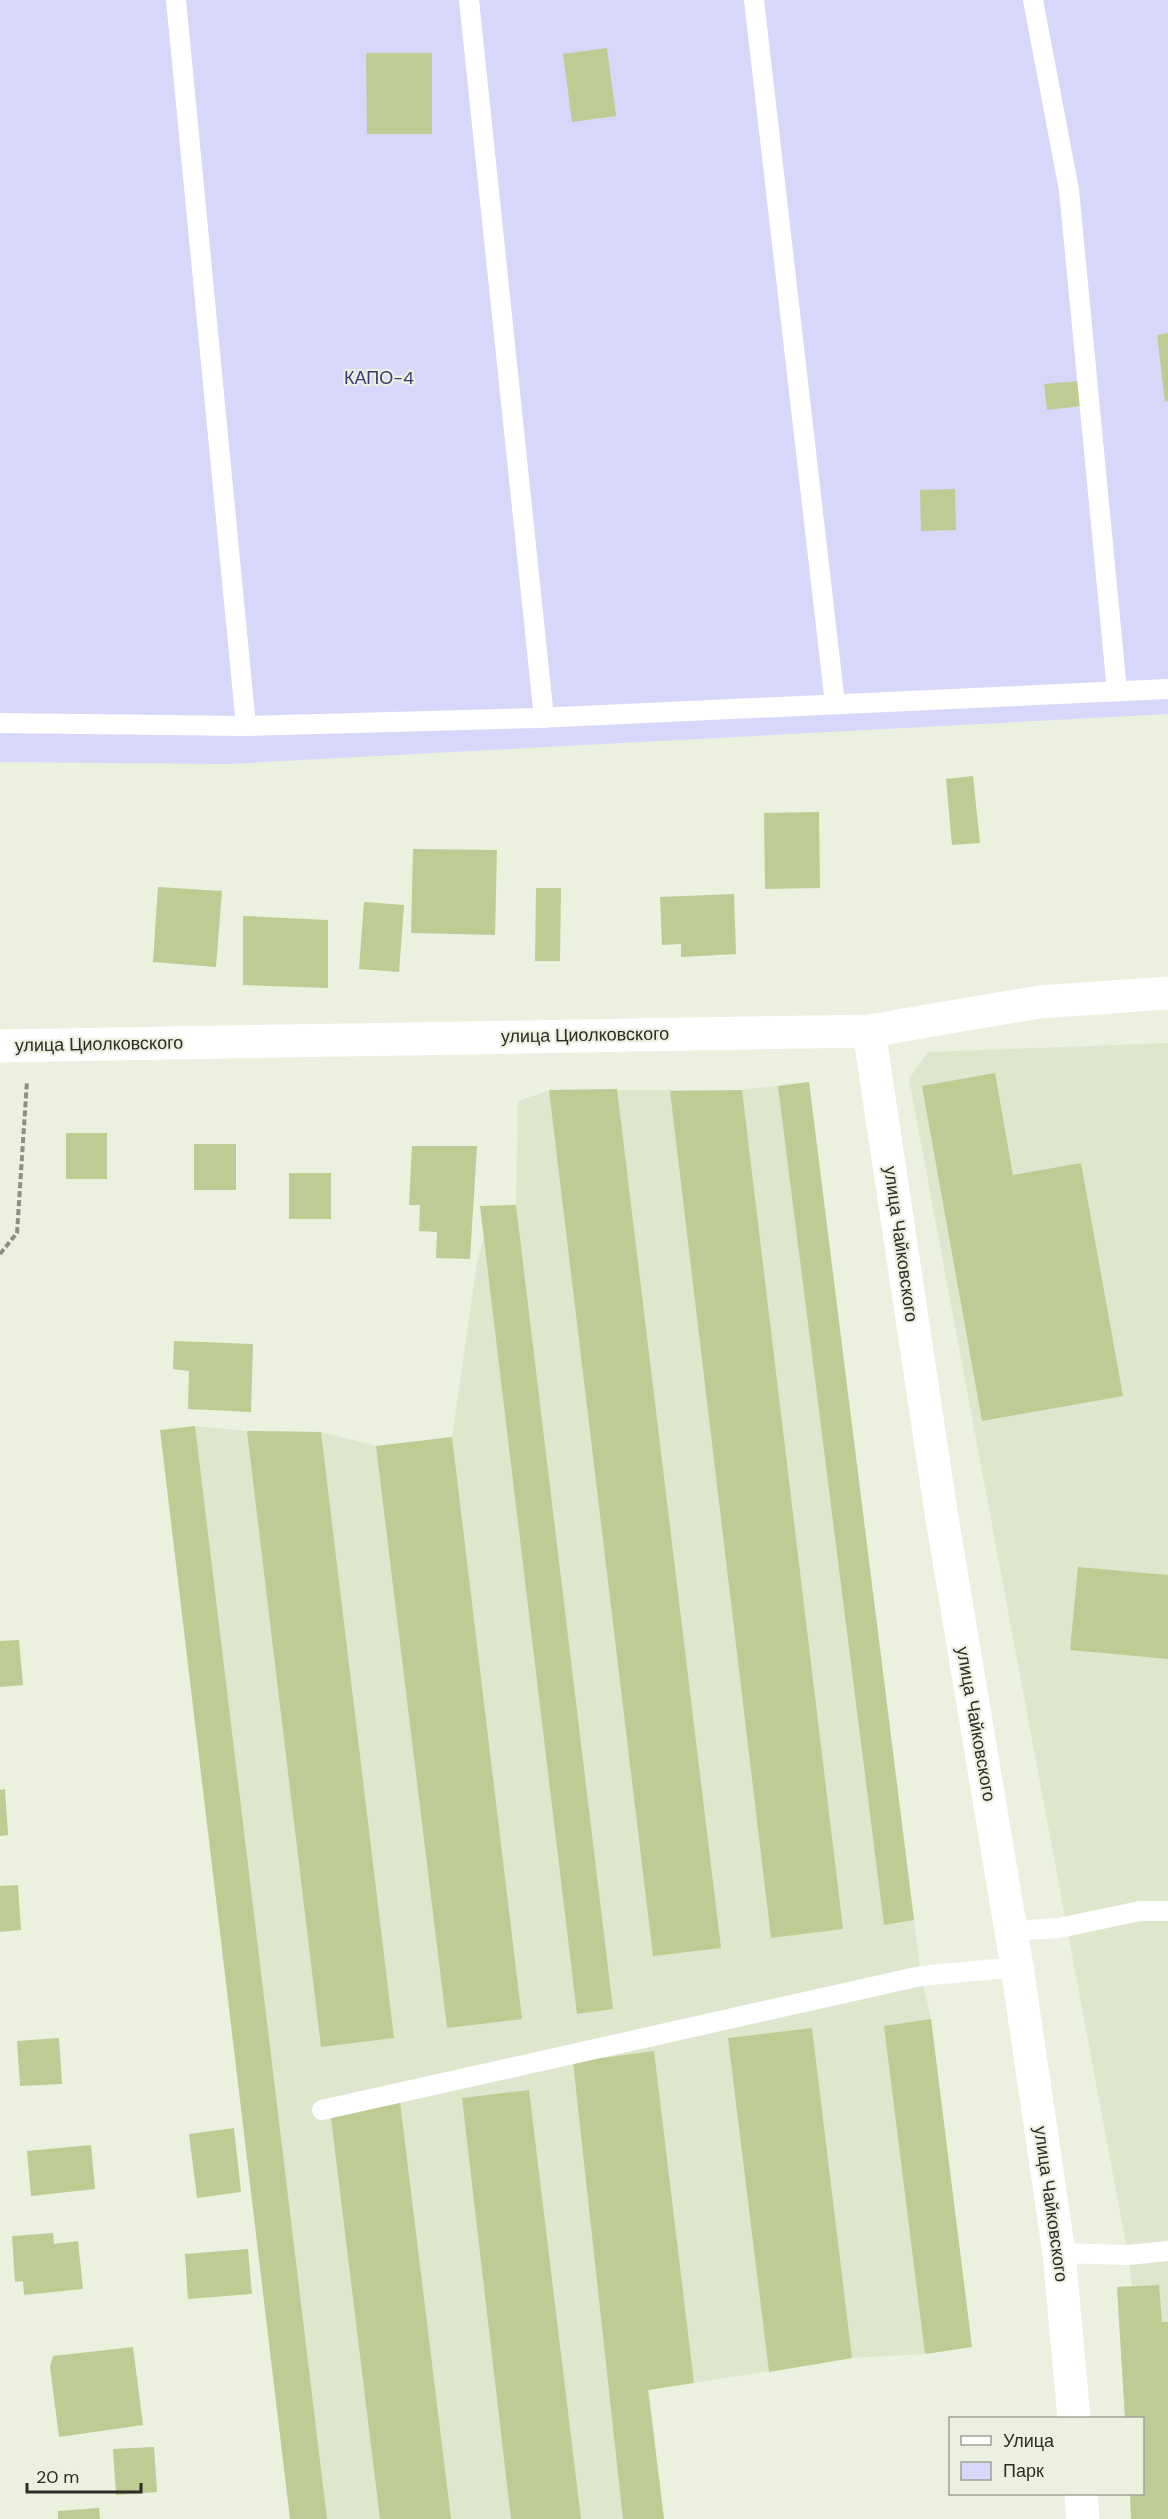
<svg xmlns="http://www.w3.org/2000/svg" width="1168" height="2519" font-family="'DM Sans',sans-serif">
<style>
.built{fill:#dfe6ce}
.green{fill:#d7d8f9}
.building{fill:#becc93}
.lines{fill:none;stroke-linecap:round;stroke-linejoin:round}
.path{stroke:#8c8f84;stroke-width:4;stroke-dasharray:6 3;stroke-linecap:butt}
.lane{stroke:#fff;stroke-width:20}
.street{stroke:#fff;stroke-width:33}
.labels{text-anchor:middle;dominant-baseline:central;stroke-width:4.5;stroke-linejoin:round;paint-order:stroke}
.park-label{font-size:18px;fill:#3d3878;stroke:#ebf0df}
.street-label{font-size:18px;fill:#2c2d27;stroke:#ebf0df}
</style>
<rect width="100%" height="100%" fill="#ebf0df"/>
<g class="built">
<polygon points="1168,1043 1168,2519 1131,2519 1130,2494 1142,2494 1142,2418 1125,2418 1117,2287 1132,2286 1128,2255 909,1079 928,1052"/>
<polygon points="809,1082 914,1920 921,1976 931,2019 972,2347 925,2354 852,2358 649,2390 664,2519 290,2519 195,1426 247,1431 321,1432 376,1446 452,1437 477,1262 491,1214 480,1206 516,1204 518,1101 550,1090 742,1090"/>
</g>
<polygon class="green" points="0,0 1168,0 1168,714 227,764 0,762"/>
<g class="building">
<polygon points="607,48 616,116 572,122 563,54"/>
<polygon points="366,53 432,53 432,134 367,134"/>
<polygon points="1168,333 1168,401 1165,402 1157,335"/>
<polygon points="1080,381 1082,406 1047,410 1044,384"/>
<polygon points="955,489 956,530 921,531 920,490"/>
<polygon points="973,776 980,843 952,845 946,779"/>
<polygon points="819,812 820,888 765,889 764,813"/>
<polygon points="413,849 497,850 495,935 411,933"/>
<polygon points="158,887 222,891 216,967 153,962"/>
<polygon points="536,888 561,888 560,961 535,961"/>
<polygon points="734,894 736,954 681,957 681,944 662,945 660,897"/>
<polygon points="364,902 404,905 399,972 359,969"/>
<polygon points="243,916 328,920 328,988 243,985"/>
<polygon points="995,1073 1013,1175 1081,1163 1123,1396 982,1421 922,1086"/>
<polygon points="809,1082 914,1920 884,1925 778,1086"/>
<polygon points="617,1089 721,1948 653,1956 549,1090"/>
<polygon points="742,1090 843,1929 771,1938 670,1091"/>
<rect x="66" y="1133" width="41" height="46"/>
<rect x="194" y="1144" width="42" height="46"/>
<polygon points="412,1146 477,1146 470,1259 436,1258 437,1232 419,1231 420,1205 409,1205"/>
<rect x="289" y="1173" width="42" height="46"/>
<polygon points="516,1205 613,2009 577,2014 480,1206"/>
<polygon points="174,1341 253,1344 251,1412 188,1409 189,1371 173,1369"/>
<polygon points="195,1426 327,2519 290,2519 160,1430"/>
<polygon points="247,1431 321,1432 394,2038 321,2047"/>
<polygon points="452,1437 522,2019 447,2028 376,1446"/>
<polygon points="1078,1567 1168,1575 1168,1659 1070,1650"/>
<polygon points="19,1640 23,1685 0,1687 0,1641"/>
<polygon points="5,1789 8,1835 0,1836 0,1790"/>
<polygon points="18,1885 21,1930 0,1932 0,1886"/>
<polygon points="931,2019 972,2347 925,2354 884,2026"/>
<polygon points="812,2028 852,2358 769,2372 728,2038"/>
<polygon points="59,2038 62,2084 20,2086 17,2041"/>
<polygon points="654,2051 694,2383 648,2390 664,2519 623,2519 573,2062"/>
<polygon points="529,2090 581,2519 511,2519 462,2098"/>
<polygon points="400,2102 451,2519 380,2519 330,2110"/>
<polygon points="234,2128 241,2192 197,2198 189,2134"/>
<polygon points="91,2145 95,2189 31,2196 27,2151"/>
<polygon points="53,2233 54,2244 78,2241 83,2289 24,2295 23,2281 15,2282 12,2236"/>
<polygon points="248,2249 252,2294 188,2299 185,2254"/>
<polygon points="1159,2285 1162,2322 1168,2322 1168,2519 1131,2519 1130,2494 1143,2493 1143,2418 1125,2418 1117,2287"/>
<polygon points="133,2347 143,2425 59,2437 50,2367 53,2356"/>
<polygon points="154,2447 157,2492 116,2495 113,2449"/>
<polygon points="99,2508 100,2519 58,2519 58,2511"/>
</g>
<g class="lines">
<polyline class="path" points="0,1254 17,1233 27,1081"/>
<g class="lane">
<polyline points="176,0 246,726"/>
<polyline points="469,0 544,718"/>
<polyline points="754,0 835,704"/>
<polyline points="1033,0 1069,190 1117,691"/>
<polyline points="0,723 246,726 538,718 1168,689"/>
<polyline points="1011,1931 1059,1928 1140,1911 1168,1911"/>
<polyline points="322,2110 921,1976 1017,1967"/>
<polyline points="1059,2253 1128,2255 1168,2251"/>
</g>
<g class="street">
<polyline points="869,1031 941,1512 1017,1967 1059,2253 1074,2418"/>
<polyline points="0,1046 869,1031 1039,1002 1168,993"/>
<polyline points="1081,2494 1083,2519"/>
</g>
</g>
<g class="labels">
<g class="park-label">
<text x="379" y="378">КАПО-4</text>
</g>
<g class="street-label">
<text transform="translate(585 1035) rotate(-1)">улица Циолковского</text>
<text transform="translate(99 1044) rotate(-1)">улица Циолковского</text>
<text transform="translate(901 1244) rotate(82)">улица Чайковского</text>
<text transform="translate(976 1724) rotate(80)">улица Чайковского</text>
<text transform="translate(1051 2204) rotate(82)">улица Чайковского</text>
</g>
</g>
<rect x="949" y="2417" width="195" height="78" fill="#ebf0df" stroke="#9fa295" stroke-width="1.5"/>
<rect x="961" y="2436" width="30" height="9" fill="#ffffff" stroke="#9fa295" stroke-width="1.5"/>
<text x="1003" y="2447" font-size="18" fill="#2c2d27">Улица</text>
<rect x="961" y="2462" width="30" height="18" fill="#d7d8f9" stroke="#9fa295" stroke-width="1.5"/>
<text x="1003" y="2477" font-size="18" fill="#2c2d27">Парк</text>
<path d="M27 2483v9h114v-9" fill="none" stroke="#2c2d27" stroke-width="3"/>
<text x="36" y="2483" font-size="18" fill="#2c2d27" stroke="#ebf0df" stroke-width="4.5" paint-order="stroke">20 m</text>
</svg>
